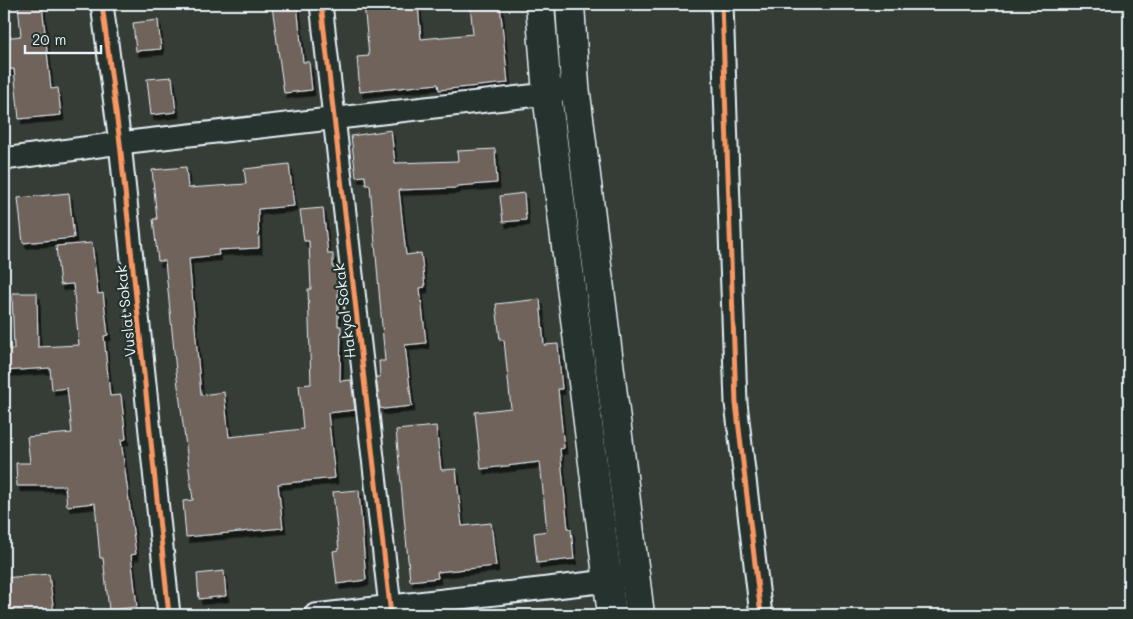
<svg xmlns="http://www.w3.org/2000/svg" width="1133" height="619" font-family="Mali,sans-serif">
<style>
.building{fill:#6f635c;stroke:#e8f1f8;filter:url(#shadow)}
.lines{fill:none;stroke-linecap:round;stroke-linejoin:round}
.minor-casing{stroke:#e8f1f8;stroke-width:25}
.secondary-casing{stroke:#e8f1f8;stroke-width:31}
.minor{stroke:#26332d;stroke-width:21}
.secondary{stroke:#26332d;stroke-width:28}
.cycleway-casing{stroke:#26332d;stroke-width:8}
.cycleway{stroke:#f99763;stroke-width:5}
.labels{text-anchor:middle;dominant-baseline:central;stroke-width:4.5;stroke-linejoin:round;paint-order:stroke}
.street-label{font-size:15px;fill:#e8f1f8;stroke:#26332d}
</style>
<defs>
<filter id="shadow"><feDropShadow dx="3" dy="5.5" stdDeviation="0" flood-color="#0009"/></filter>
</defs>
<rect width="100%" height="100%" fill="#353d36"/>
<filter id="ink" filterUnits="userSpaceOnUse"><feTurbulence type="fractalNoise" baseFrequency=".02" numOctaves="2"/><feDisplacementMap in="SourceGraphic" scale="10" xChannelSelector="R" yChannelSelector="G"/><feConvolveMatrix kernelMatrix="1 2 1 2 8 2 1 2 1" color-interpolation-filters="sRGB"/></filter>
<g filter="url(#ink)">
<g class="building">
<polygon points="18,4 42,4 51,89 58,88 61,115 19,119 14,69 4,70 4,38 21,36"/>
<polygon points="297,4 303,62 309,62 312,90 284,93 272,6"/>
<polygon points="364,4 418,4 421,39 473,34 470,4 500,4 508,83 439,90 438,84 360,92 357,57 369,56"/>
<polygon points="158,20 161,49 136,51 133,23"/>
<polygon points="172,77 176,112 151,115 147,79"/>
<polygon points="391,130 395,163 458,161 457,151 495,149 497,183 457,186 457,188 399,190 406,255 421,253 425,287 420,288 426,343 405,345 412,406 384,409 380,408 376,377 380,377 379,361 385,361 370,185 366,185 365,176 356,177 351,136"/>
<polygon points="289,164 294,206 258,209 259,248 218,250 219,255 189,258 201,395 224,392 229,437 303,429 299,385 311,384 308,289 311,289 309,241 304,241 300,210 323,208 328,254 333,254 333,268 338,268 338,326 341,326 340,381 351,380 355,410 328,413 335,478 278,484 283,528 186,537 183,501 193,500 176,371 165,261 158,261 153,219 157,219 152,170 186,167 188,188 246,184 244,169"/>
<polygon points="69,193 74,238 23,243 18,198"/>
<polygon points="524,193 526,220 503,222 500,196"/>
<polygon points="92,243 98,294 103,293 108,335 104,336 110,396 121,395 126,439 121,440 136,554 131,555 137,607 109,610 103,558 100,558 95,503 67,506 65,486 17,486 16,463 30,463 27,437 72,433 67,388 52,390 50,368 4,371 4,350 14,349 12,293 37,293 38,347 79,345 73,284 60,285 56,246"/>
<polygon points="540,299 544,345 558,344 562,389 558,389 564,448 560,449 568,529 571,529 574,559 537,563 534,533 547,531 540,462 481,469 475,412 511,408 504,340 500,340 496,304"/>
<polygon points="436,426 441,470 456,469 462,526 491,523 496,566 437,572 438,578 410,581 396,430"/>
<polygon points="359,490 366,580 337,584 333,551 339,550 333,492"/>
<polygon points="224,571 226,596 199,599 197,574"/>
<polygon points="49,574 54,613 4,615 4,578"/>
</g>
<g class="lines">
<defs>
<g id="minor">
<polyline points="102,4 120,143 169,615"/>
<polyline points="321,4 391,615"/>
<polyline points="722,4 736,403 761,615"/>
<polyline points="4,159 120,143 547,94 561,90"/>
<polyline points="315,615 608,581 622,577"/>
</g>
<g id="secondary">
<polyline points="540,4 547,94 612,615"/>
<polyline points="570,4 575,86 640,615"/>
</g>
</defs>
<use href="#minor" class="minor-casing"/>
<use href="#secondary" class="secondary-casing"/>
<use href="#minor" class="minor"/>
<use href="#secondary" class="secondary"/>
<defs>
<g id="cycleway">
<polyline points="102,4 120,143 169,615"/>
<polyline points="321,4 391,615"/>
<polyline points="722,4 736,403 761,615"/>
</g>
</defs>
<use href="#cycleway" class="cycleway-casing"/>
<use href="#cycleway" class="cycleway"/>
</g>
</g>
<g class="labels">
<g class="street-label">
<text transform="translate(125 311) rotate(-96)">Vuslat Sokak</text>
<text transform="translate(344 311) rotate(-97)">Hakyol Sokak</text>
</g>
</g>
<rect width="1133" height="619" fill="none" stroke="#26332d" stroke-width="20"/>
<rect x="10" y="10" width="1113" height="599" fill="none" stroke="#e8f1f8" stroke-width="2" filter="url(#ink)"/>
<path d="M25 45v8h76v-8" fill="none" stroke="#e8f1f8" stroke-width="2.5"/>
<text x="32" y="45" font-size="15" fill="#e8f1f8" stroke="#26332d" stroke-width="4" paint-order="stroke">20 m</text>
</svg>
